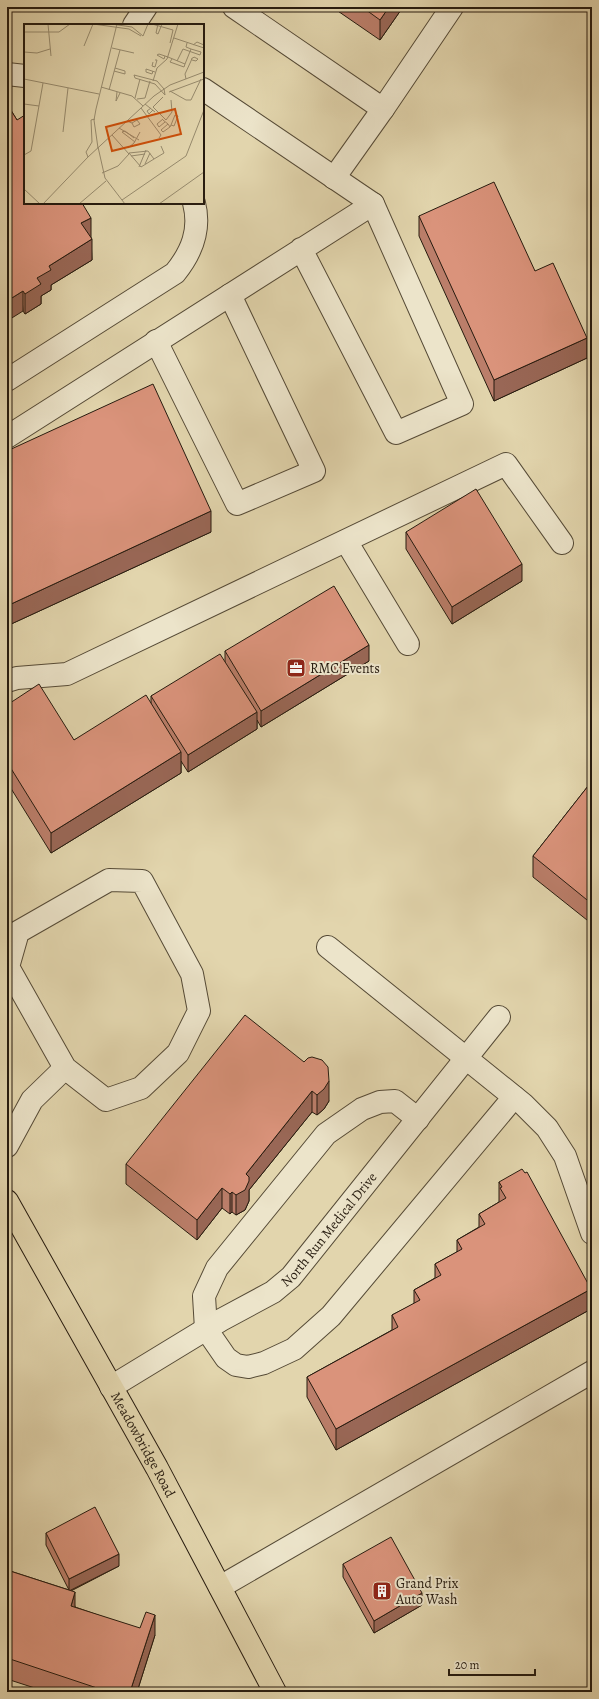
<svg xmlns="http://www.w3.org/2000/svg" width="599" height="1699" font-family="Alegreya,serif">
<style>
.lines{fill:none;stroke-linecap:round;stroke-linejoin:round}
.minor-casing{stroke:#554a36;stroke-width:24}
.major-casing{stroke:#261b0f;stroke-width:24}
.minor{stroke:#ece4ca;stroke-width:22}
.major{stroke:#e2d5ad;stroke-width:22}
.wall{fill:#bb7e6a;stroke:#261b0f}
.shaded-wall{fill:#996756;stroke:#261b0f}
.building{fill:#da937b;stroke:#261b0f}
.labels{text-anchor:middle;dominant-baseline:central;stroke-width:4;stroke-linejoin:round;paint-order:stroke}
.poi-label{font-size:14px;fill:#261b0f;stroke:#ece4ca;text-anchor:start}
.street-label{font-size:14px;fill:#261b0f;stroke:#ece4ca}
.inset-road{fill:none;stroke:#978b6e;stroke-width:1}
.view{fill:#cb500c;fill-opacity:0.15;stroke:#cb500c;stroke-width:2}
.inset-edge{fill:none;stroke:#261b0f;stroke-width:2}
</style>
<rect width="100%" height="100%" fill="#e2d5ad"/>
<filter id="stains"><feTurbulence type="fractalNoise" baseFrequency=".005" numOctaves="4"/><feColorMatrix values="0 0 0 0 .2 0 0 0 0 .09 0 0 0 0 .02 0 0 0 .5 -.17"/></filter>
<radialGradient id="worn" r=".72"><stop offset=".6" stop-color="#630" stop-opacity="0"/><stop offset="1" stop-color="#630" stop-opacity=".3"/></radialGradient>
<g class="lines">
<defs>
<g id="minor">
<polyline points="234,7 383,109 334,178"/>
<polyline points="134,25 146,7"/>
<polyline points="7,74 25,76"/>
<polyline points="203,89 373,204"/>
<polyline points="383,109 452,7"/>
<polyline points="156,341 237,504 314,471 230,295"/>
<path d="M7 380 175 273C192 252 201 230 194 203"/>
<polyline points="7,437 373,204 462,404 396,433 301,249"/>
<polyline points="346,541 408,644"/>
<polyline points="7,681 17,678 67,674 506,464 562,543"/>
<polyline points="328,947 523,1104 547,1128 565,1156 592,1233"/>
<polyline points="418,1119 395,1101 380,1102 362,1109 326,1134 217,1268 204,1296 206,1329 226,1358 236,1365 248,1367 264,1363 294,1349 331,1316 514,1097"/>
<polyline points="7,1146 32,1100 65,1068 106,1100 141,1088 178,1053 199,1011 192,974 142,881 109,880 18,932 8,967 65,1068"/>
<path id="s1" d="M111 1387 221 1320 273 1292 291 1277 499 1017"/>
<polyline points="220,1587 592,1372"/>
</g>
<g id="major">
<path id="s2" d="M7 1201 157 1468 275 1692"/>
</g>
</defs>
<use href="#minor" class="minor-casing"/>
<use href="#major" class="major-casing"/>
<use href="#minor" class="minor"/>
<use href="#major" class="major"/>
</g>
<g class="wall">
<polygon points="332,7 403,7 380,40"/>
<polygon points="7,104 91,238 92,260 51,285 51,290 41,296 41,304 25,314 23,311"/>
<polygon points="419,216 535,271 587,358 494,401 419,236"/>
<polygon points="7,451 211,532 9,625 7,620"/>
<polygon points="406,532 522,581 452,624 406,549"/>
<polygon points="225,651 369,661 261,727 257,720 257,729 188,772 181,761 181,773 51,853 7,782 7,705 74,740 151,704 151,696 225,662"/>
<polygon points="592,781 592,924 533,877 533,856"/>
<polygon points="304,1062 329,1101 324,1109 317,1115 312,1112 249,1190 249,1201 245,1210 236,1215 232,1212 230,1214 222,1208 197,1240 126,1184 126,1164"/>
<polygon points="499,1182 591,1309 336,1450 307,1397 307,1377 392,1330 392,1315 414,1304 414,1290 435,1278 435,1264 457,1252 457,1240 479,1227 479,1214 499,1202"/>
<polygon points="46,1533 119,1566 71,1591 75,1607 155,1635 137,1692 47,1692 7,1679 7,1570 69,1590 46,1545"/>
<polygon points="343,1564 422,1605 374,1633 343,1577"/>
</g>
<g class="shaded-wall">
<polygon points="389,7 403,7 380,40 380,20"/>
<polygon points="91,218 91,238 81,244 81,223"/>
<polygon points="92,239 92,260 51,285 51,290 41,296 41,304 25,314 25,294 37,278 49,266"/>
<polygon points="23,291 23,311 7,321 7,301"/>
<polygon points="587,338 587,358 494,401 494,380"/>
<polygon points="211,511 211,532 9,625 9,605"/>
<polygon points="522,564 522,581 452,624 452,607"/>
<polygon points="369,645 369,661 261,727 261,711"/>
<polygon points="257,712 257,729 188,772 188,755"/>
<polygon points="181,752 181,773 51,853 51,833"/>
<polygon points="329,1081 329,1101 324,1109 317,1115 317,1095"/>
<polygon points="312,1091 312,1112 249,1190 249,1201 245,1210 236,1215 236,1195 246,1174"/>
<polygon points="222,1188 222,1208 197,1240 197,1220"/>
<polygon points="232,1192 232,1212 230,1214 230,1194"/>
<polygon points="591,1289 591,1309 336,1450 336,1429"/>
<polygon points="119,1554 119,1566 69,1591 69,1579"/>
<polygon points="75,1592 75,1613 71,1606"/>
<polygon points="422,1593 422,1605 374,1633 374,1621"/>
<polygon points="155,1615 155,1635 137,1692 130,1692"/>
</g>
<g class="building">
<polygon points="362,7 389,7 380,20"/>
<polygon points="7,104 17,120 25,115 25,203 82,203 91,218 81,223 92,239 49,266 51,270 37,278 41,284 25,294 23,291 7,301"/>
<polygon points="494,182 535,271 553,263 587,338 494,380 419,216"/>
<polygon points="153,384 211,511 9,605 7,600 7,451"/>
<polygon points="476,489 522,564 452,607 406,532"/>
<polygon points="334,586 369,645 261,711 225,651"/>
<polygon points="220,654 257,712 188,755 151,696"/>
<polygon points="39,684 74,740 146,695 181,752 51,833 7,762 7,705"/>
<polygon points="592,781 592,904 533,856"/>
<polygon points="245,1015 304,1062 308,1058 312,1057 322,1060 328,1067 329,1081 324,1089 317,1095 312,1091 246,1174 249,1177 249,1181 245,1190 236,1195 232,1192 230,1194 222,1188 197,1220 126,1164"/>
<polygon points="522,1169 525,1173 527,1172 591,1289 336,1429 307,1377 398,1327 392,1315 420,1300 414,1290 441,1275 435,1264 462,1249 457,1240 485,1224 479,1214 506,1198 500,1188 502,1187 499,1182"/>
<polygon points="95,1507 119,1554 69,1579 46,1533"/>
<polygon points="391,1537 422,1593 374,1621 343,1564"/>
<polygon points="7,1570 75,1592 71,1606 140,1628 146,1612 155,1615 130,1692 109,1692 7,1658"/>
</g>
<defs>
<symbol id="office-square" viewBox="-11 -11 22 22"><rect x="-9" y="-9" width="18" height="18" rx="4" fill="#8f2418" stroke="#ece4ca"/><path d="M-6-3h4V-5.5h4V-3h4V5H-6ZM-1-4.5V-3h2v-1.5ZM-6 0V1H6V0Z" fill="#fff"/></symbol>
<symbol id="building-square" viewBox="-11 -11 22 22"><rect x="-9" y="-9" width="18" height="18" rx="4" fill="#8f2418" stroke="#ece4ca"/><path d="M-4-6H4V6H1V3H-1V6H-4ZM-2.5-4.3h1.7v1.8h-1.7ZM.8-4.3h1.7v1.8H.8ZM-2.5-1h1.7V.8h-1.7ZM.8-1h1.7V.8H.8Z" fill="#fff"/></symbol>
</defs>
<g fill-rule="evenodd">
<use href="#office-square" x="285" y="657" width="22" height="22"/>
<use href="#building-square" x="371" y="1580" width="22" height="22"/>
</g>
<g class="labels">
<g class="poi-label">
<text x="310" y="668">RMC Events</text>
<text x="396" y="1583">Grand Prix<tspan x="396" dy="16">Auto Wash</tspan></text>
</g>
<g class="street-label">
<text stroke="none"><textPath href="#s1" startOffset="272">North Run Medical Drive</textPath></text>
<text stroke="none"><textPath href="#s2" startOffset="279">Meadowbridge Road</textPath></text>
</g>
</g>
<g transform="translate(24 24)">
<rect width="180" height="180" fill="#e2d5ad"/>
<path class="inset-road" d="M24 0 27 32M69 0 105 5 117 12M87 0 108 3 119 12M128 0 149 6 146 19M134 0 132 9 134 10 138 0M0 8H35L46 0M119 12 124 0M150 14 180 24M169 21 173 18 180 21M60 22 69 0M88 24 110 29M159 25 176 31 177 28 167 25M0 28 13 29 26 25M141 32 140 35 133 31 135 30 144 33 161 40 167 25 162 23 163 19M148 35 146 38 160 43 161 40M153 37 159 25M129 38 128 42 131 43 133 36H131M90 47 101 50V47L91 44M129 47 128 50 122 48V45L131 48M110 51 133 57 140 65 141 71 131 60 111 54ZM0 55 75 70M162 55 161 50 167 37 168 34H169L170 33 174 35 172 37 168 36M129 57 133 44 143 35 154 0M77 63 108 72 119 82M85 66 96 26M146 67 162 76H167L177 55M93 68 92 77 96 69M145 68 180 55M139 73 129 83 142 96 148 88 147 76M111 74 116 55M113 75 121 74 126 57M0 80 15 82M121 80 131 88M117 84 137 111 135 114M127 84 123 87 125 90 129 86M139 95 133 100 135 103 141 98M139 96 144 100 146 103 139 108 137 106 144 100M103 97 108 99 110 103 116 100 113 96 108 99M146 103 147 101 151 91 154 92 150 102 147 101M95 104 115 116M39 108 44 64M110 114 101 107 98 108 111 118M74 123 81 154 101 180M74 124 70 96 72 85 93 0M104 124 110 119 116 108M124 127 130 135 117 143 105 129ZM0 131 7 127 19 59M107 132 121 130M64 133 62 128 68 118 67 96 71 95M130 135 140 129 137 122M121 140 126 129M115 143 122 126M78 149 94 142 105 130 88 111M0 165 16 180M98 176 162 132 180 86M19 180 64 133 130 72 146 61 180 48M55 180 82 157M135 180 180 148"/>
<path class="view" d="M151 85 157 110 88 127 82 103Z"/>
<rect width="180" height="180" class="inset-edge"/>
</g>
<rect width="599" height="1699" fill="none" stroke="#e2d5ad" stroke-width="24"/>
<rect x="8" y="8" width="583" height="1683" fill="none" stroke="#261b0f" stroke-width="2"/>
<rect x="12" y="12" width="575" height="1675" fill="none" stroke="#261b0f"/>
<path d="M449 1669v6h86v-6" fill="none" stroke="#261b0f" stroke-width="2"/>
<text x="455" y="1669" font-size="12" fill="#261b0f" stroke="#ece4ca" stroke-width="3" paint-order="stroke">20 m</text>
<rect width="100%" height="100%" filter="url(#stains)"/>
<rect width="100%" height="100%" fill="url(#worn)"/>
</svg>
